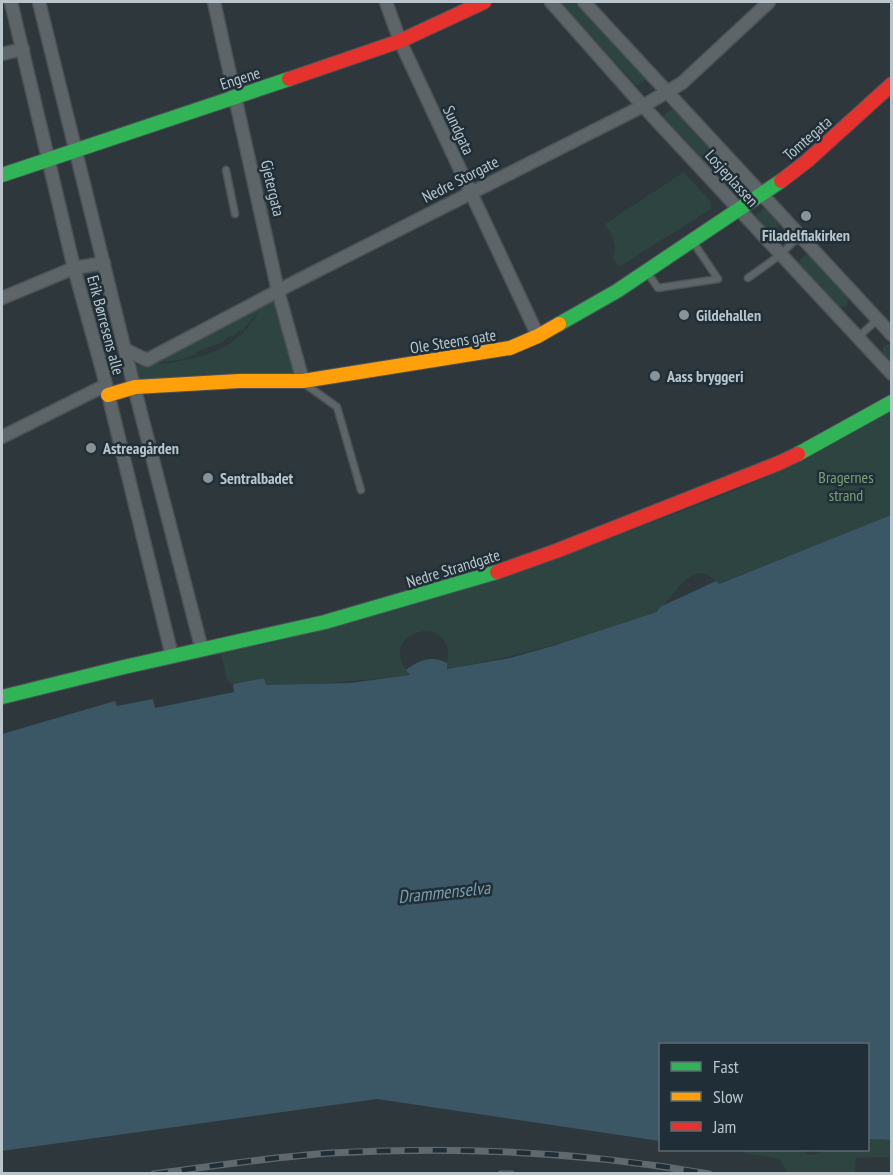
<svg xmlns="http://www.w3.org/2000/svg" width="893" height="1175" font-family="'PT Sans Narrow',sans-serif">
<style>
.green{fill:#2d4440;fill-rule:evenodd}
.water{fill:#3b5664}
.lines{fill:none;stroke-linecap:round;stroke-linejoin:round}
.lane-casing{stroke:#4c5256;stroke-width:9}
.street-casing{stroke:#4c5256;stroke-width:15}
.fast-casing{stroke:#4c5256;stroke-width:16}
.slow-casing{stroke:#4c5256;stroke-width:16}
.jam-casing{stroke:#4c5256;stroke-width:16}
.lane{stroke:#5e6569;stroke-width:6}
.street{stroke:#5e6569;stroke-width:12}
.fast{stroke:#30b455;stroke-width:14}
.slow{stroke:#ff9f0a;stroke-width:14}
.jam{stroke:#e5322d;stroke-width:14}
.rail-casing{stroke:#62696d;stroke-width:7}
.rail{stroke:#202f37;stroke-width:4.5;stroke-dasharray:14;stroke-linecap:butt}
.poi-dot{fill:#889399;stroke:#202f37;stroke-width:2}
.labels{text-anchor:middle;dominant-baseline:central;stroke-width:5;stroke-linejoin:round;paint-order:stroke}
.street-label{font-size:16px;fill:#b9c4cb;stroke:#202f37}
.poi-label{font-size:16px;font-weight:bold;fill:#b9c4cb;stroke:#202f37;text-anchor:start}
.park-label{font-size:16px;fill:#78a078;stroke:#202f37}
.water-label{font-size:18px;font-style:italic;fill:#7a9cad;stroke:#202f37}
</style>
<rect width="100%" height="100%" fill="#2e373b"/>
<g class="green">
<polygon points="560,2 576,2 646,79 637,86"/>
<polygon points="673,108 741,182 732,192 663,116"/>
<path d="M684 172 711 202V209L619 267 613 258C618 245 612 235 605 224Z"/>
<polygon points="765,207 779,223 777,231 769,233 754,217"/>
<polygon points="806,255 812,257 849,298 846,306 838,307 800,267 799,262 802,257"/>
<path d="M278 291 303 381 135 387 129 367 140 365ZM259 311C243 340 218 355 184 360 175 362 166 364 157 363L184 359 197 354 196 352 222 342 231 335 233 337 240 330 242 331Z"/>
<polygon points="889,344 891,345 891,365 881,354 884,346"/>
<path d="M891 411V515L718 584C692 551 672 603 655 613 640 621 615 627 598 632 548 648 498 660 446 669 447 662 449 653 447 646 435 614 376 639 411 675 361 681 315 685 265 685L263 678 230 684 227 680 221 654C367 622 509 578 648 524 688 508 731 494 770 475 811 455 851 433 891 411Z"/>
<polygon points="868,1139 891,1140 891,1157 856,1158 855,1173 787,1172 780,1159 743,1153 747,1150 802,1150 807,1154 814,1155 824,1150 868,1150"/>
</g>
<path class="water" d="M891 515V1140L868 1139V1044H660V1141L377 1099 2 1151V734L115 701 117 706 153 699 155 708 234 692 233 684 264 678 266 685 350 683 410 675 406 670C419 660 432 655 447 663V669L510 658 556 645 657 612 660 607 716 581 719 584Z"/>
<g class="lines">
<defs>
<g id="lane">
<polyline points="226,170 235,214"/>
<polyline points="647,272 658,288 718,279 693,242"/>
<polyline points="748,278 780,255 799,236"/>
<polyline points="857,338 877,320"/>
<polyline points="305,384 337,407 361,490"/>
</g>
<g id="street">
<polyline points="11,2 74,268 103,373 172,656"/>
<polyline points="39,2 129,367 202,650"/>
<polyline points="214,2 278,291 303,381"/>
<polyline points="386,2 400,41 538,336"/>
<polyline points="551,2 643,106 892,374"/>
<polyline points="584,2 892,335"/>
<polyline points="2,54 23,49"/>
<polyline points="2,298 74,268 104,263"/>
<polyline points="126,350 147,360 291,284 643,106 682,83 769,2"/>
<polyline points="2,437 106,385"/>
</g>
<g id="fast">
<polyline points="2,175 289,79"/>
<polyline points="559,324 617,291 781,181"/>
<polyline points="798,454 892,402"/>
<polyline points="2,697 124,667 325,622 497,572"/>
</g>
<polyline id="slow" points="108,395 135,387 239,381 303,381 510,348 538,336 559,324"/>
<g id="jam">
<polyline points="289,79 400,41 484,2"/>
<polyline points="781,181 807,161 892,84"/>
<polyline points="497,572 556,551 779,463 798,454"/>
</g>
</defs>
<use href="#lane" class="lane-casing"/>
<use href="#street" class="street-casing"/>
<use href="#fast" class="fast-casing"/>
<use href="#slow" class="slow-casing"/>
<use href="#jam" class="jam-casing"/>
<use href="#lane" class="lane"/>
<use href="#street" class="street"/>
<use href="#fast" class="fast"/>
<use href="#slow" class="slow"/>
<use href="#jam" class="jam"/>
<defs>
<g id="rail">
<path d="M154 1174C213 1166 272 1157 331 1153 457 1146 585 1152 709 1174"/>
<polyline points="501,1174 511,1174"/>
</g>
</defs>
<use href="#rail" class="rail-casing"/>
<use href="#rail" class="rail"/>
</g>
<g class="poi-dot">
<circle cx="806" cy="216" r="6"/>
<circle cx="684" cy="315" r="6"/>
<circle cx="655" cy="376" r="6"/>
<circle cx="91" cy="448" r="6"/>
<circle cx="208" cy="478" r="6"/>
</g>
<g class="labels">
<g class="street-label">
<text transform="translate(240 78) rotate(-18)">Engene</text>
<text transform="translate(459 130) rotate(65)">Sundgata</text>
<text transform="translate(807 138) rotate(-41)">Tomtegata</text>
<text transform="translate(732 178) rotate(48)">Losjeplassen</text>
<text transform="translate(460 179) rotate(-27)">Nedre Storgate</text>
<text transform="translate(273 188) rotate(77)">Gjetergata</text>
<text transform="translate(106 325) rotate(75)">Erik Børresens alle</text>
<text transform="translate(453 341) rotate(-9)">Ole Steens gate</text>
<text transform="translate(453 568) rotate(-17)">Nedre Strandgate</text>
</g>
<g class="poi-label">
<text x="806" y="235" text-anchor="middle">Filadelfiakirken</text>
<text x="696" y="315">Gildehallen</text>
<text x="667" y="376">Aass bryggeri</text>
<text x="103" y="448">Astreagården</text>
<text x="220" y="478">Sentralbadet</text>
</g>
<g class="park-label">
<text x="846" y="477">Bragernes<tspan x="846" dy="18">strand</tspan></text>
</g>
<g class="water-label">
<text transform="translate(444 892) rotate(-6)">Drammenselva</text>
</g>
</g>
<rect width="893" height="1175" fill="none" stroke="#b9c4cb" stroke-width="6"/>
<rect x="659" y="1043" width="210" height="108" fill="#202f37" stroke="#5d6b72" stroke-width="1.5"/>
<rect x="671" y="1062" width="30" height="9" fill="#30b455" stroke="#5d6b72" stroke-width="1.5"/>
<text x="713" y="1073" font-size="18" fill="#b9c4cb">Fast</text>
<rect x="671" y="1092" width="30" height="9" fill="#ff9f0a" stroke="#5d6b72" stroke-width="1.5"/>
<text x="713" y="1103" font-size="18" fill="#b9c4cb">Slow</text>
<rect x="671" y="1122" width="30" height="9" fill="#e5322d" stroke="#5d6b72" stroke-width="1.5"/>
<text x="713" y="1133" font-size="18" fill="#b9c4cb">Jam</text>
</svg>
